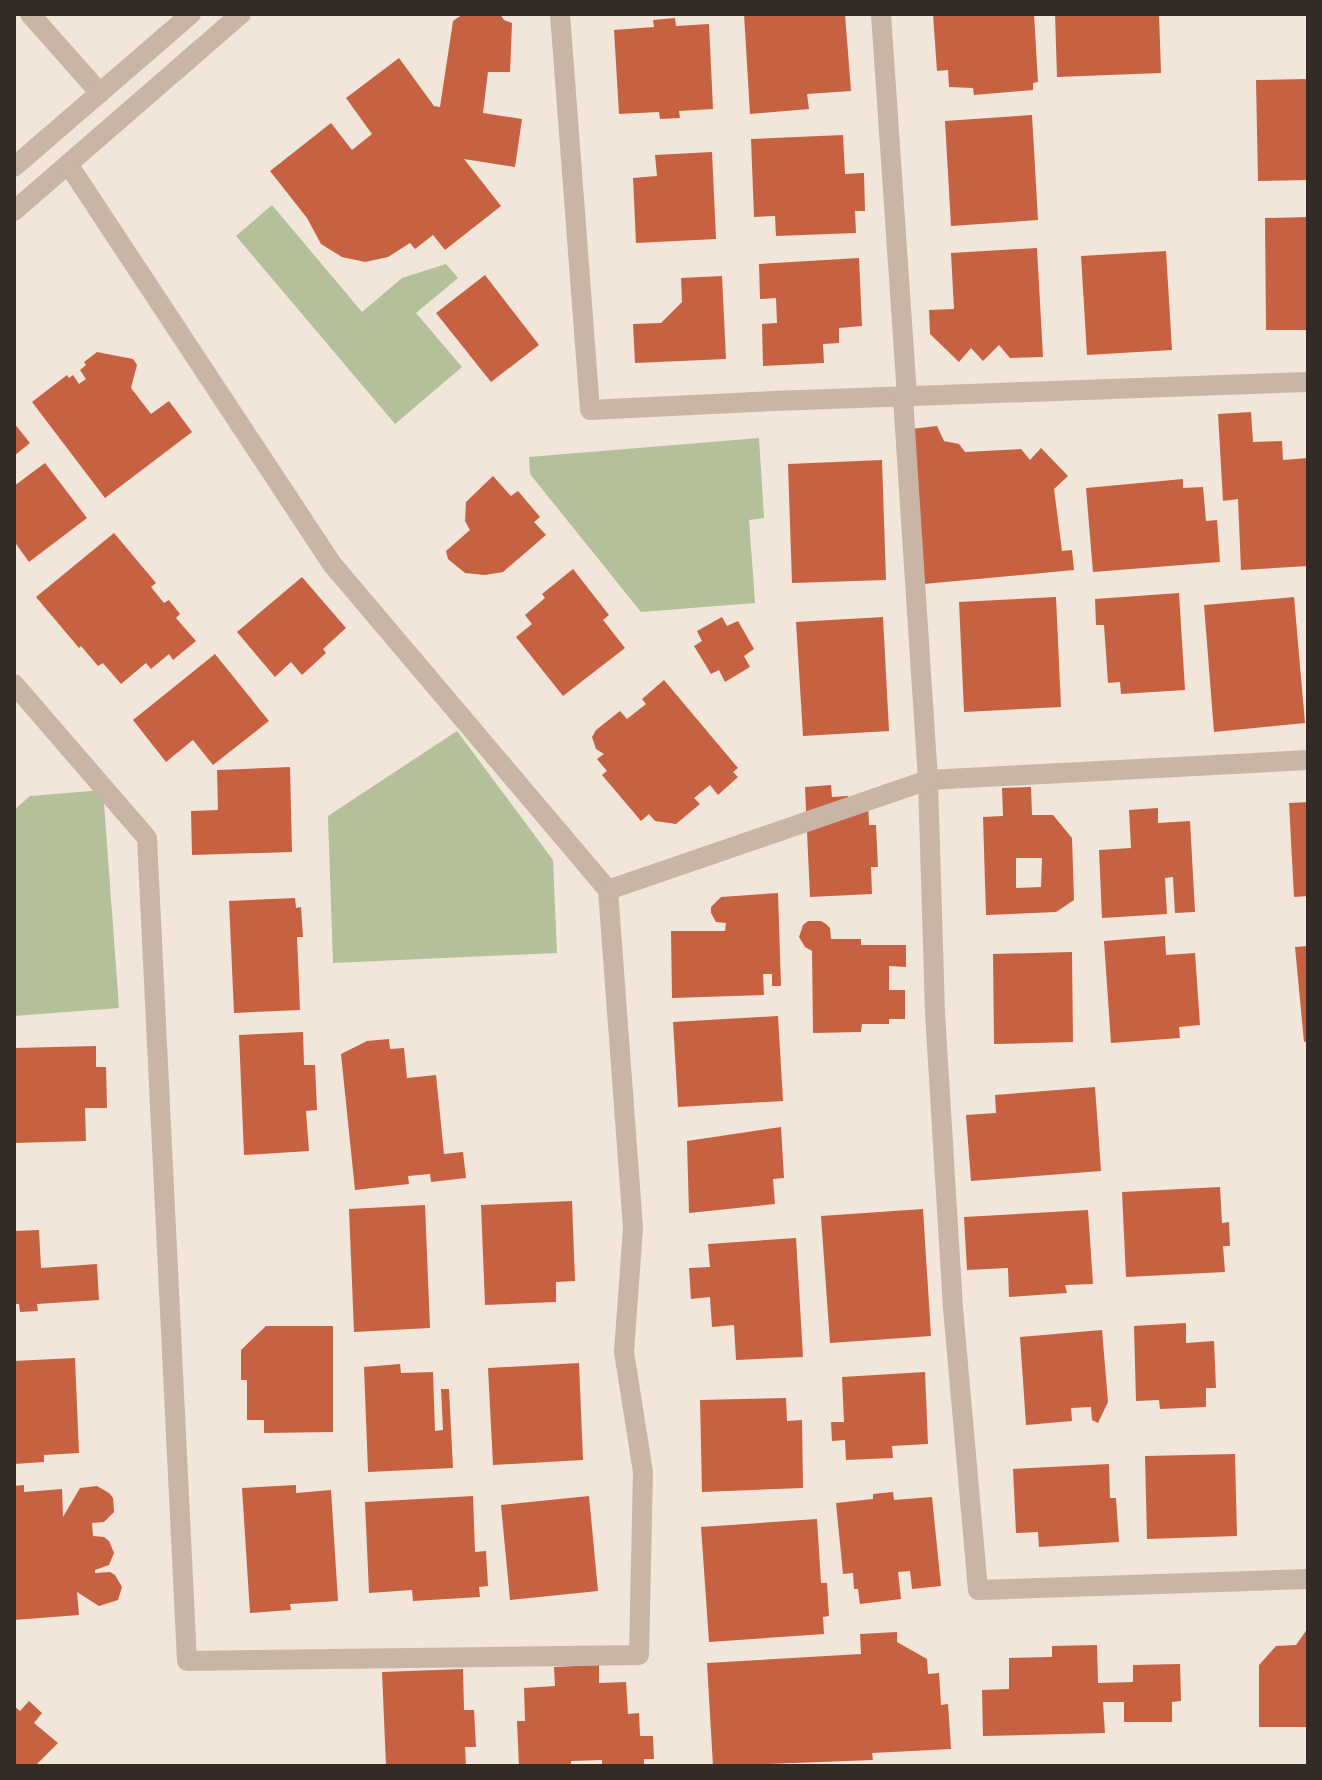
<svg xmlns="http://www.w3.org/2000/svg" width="1322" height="1780" font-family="'Exo 2',sans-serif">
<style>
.green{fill:#b3c099}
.building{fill:#c66242;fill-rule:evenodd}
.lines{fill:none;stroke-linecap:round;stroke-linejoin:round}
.minor{stroke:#c9b5a5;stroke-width:20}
</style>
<rect width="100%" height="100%" fill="#f1e6d9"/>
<g class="green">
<polygon points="272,205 362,312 402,278 446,264 458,278 416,313 462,367 395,424 236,236"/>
<polygon points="759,438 764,518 749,520 755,603 641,612 530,474 529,457"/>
<polygon points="457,731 553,860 557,953 333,963 328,816"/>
<polygon points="103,790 119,1008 14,1016 14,810 30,796"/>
</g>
<g class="building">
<polygon points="463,14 500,14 504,20 512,23 510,72 488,72 483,113 522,119 515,167 464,159 501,206 445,250 433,235 415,249 410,243 388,257 365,262 342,257 321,244 307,218 270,171 331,123 352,150 372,134 346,98 399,58 434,106 440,107 453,21"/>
<polygon points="744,14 845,14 851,91 807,94 809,109 750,114"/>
<polygon points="933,14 1034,14 1038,82 1033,83 1033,90 974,95 973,88 949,87 948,70 937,71"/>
<polygon points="1055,14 1159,14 1161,73 1057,77"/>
<polygon points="675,18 676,26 709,24 713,109 679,111 680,118 660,119 659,112 619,114 614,30 654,27 653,20"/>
<polygon points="1308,79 1308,180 1258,181 1256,80"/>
<polygon points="1032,115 1038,220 951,226 945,121"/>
<polygon points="843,135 845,174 864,173 865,211 855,211 856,233 776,236 775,216 754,217 751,139"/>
<polygon points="712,152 716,239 636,243 633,178 657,176 655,155"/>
<polygon points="1308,217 1308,330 1266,330 1265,218"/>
<polygon points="1037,248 1043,357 1010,358 999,345 983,361 971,348 959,362 930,334 929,310 954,309 951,253"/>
<polygon points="1166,251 1172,350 1087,355 1081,256"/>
<polygon points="859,258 862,326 839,328 839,343 823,344 824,363 763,366 762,324 777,323 776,298 760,299 759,264"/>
<polygon points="485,275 539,345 491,382 436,313"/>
<polygon points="722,276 726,359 635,363 633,324 661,323 682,302 681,278"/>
<polygon points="97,352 133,359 137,365 131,388 151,414 169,401 192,432 105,498 32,402 67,375 69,378 73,375 79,384 86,379 80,370 86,365 84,362"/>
<polygon points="1251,412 1253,442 1282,441 1283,460 1308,458 1308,566 1241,570 1238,499 1223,501 1218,414"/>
<polygon points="14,423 30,443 14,456"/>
<polygon points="937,426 944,441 959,444 965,452 1021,449 1030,460 1041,448 1068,476 1054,489 1062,551 1072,550 1074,570 924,584 911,429"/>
<polygon points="882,460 886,580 792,583 788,464"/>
<polygon points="45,463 87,518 29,562 14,541 14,486"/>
<polygon points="493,476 511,496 518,491 540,517 534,522 546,535 503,572 485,575 465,573 448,559 446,551 470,530 465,521 466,502"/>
<polygon points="1183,479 1183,488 1203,487 1206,521 1217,520 1220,562 1093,572 1086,488"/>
<polygon points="114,533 156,583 151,587 164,603 169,600 180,614 176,618 196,641 173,660 169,654 151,669 146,663 121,684 103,663 98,666 81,646 79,648 36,597"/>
<polygon points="573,569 609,615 603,620 625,648 563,696 516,637 532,624 525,615 545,598 542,594"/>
<polygon points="302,577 346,628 323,649 326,653 302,675 291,662 275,677 237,632"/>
<polygon points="1179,593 1185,690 1121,694 1120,682 1108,683 1104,625 1096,625 1095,599"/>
<polygon points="1056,597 1061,707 964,712 959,602"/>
<polygon points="1294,597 1305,723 1214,732 1204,605"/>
<polygon points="722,617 727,626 738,621 754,649 744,656 750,667 725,682 719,670 711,674 694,646 702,641 697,631"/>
<polygon points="883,617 889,731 803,736 796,622"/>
<polygon points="215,654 269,721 213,765 193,740 166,762 133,720"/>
<polygon points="664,680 738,768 733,772 738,777 718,795 710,785 694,798 700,804 676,824 655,821 649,814 641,821 602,775 607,771 597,759 604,754 596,749 592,737 596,730 620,711 627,719 646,704 642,699"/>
<polygon points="290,767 292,852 192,855 191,811 218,810 217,770"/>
<polygon points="831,785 832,797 848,796 849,803 868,802 869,825 876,825 878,867 871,867 872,894 810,897 805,787"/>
<path d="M1031 787 1032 815H1053L1072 838 1074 900 1056 912 986 915 983 817 1003 816 1002 788ZM1016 858H1042L1041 887 1016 888Z"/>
<polygon points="1308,802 1308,896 1294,897 1289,803"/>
<polygon points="1158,808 1158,823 1190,821 1195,912 1175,913 1173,877 1165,878 1167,914 1102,918 1099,850 1131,848 1129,810"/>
<polygon points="778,893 781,986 772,986 772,974 763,974 764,995 672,998 671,931 725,931 726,923 716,922 711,913 711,907 721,897"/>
<polygon points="295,898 296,908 301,907 303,937 297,937 300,1010 234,1013 229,901"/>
<polygon points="808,921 821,921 826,924 830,928 831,939 861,939 861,945 906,945 906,967 889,966 889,990 905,990 905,1019 889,1019 889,1024 862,1024 861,1032 813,1033 812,951 805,947 799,937 803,925"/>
<polygon points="1165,936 1166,955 1195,953 1200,1025 1179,1027 1180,1038 1111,1043 1104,941"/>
<polygon points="1308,946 1308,1041 1304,1042 1295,947"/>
<polygon points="1072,952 1073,1042 994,1044 993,954"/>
<polygon points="778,1016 783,1101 678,1107 673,1022"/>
<polygon points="303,1032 304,1065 315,1065 317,1110 306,1111 309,1151 244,1155 239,1035"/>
<polygon points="389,1039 390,1049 404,1048 407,1078 436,1075 444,1154 463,1152 466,1178 431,1182 430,1174 408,1176 409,1184 355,1190 341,1054 367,1041"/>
<polygon points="96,1046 96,1067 106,1067 107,1108 85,1108 86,1141 14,1143 14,1048"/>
<polygon points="1095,1087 1101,1171 971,1181 966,1115 996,1113 995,1095"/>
<polygon points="781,1127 784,1178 773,1179 775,1204 689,1213 687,1141"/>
<polygon points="1220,1187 1222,1223 1229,1222 1230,1246 1223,1246 1225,1272 1126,1277 1122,1192"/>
<polygon points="572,1201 575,1281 556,1282 556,1302 485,1305 481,1205"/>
<polygon points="425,1205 430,1328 354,1332 349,1209"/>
<polygon points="923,1209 931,1336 830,1343 821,1216"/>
<polygon points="1088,1210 1093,1284 1065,1285 1067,1293 1009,1297 1008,1268 967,1270 964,1217"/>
<polygon points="39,1230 41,1268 97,1264 99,1300 37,1304 38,1311 20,1312 19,1304 14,1304 14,1231"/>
<polygon points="796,1238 803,1357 736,1360 734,1325 712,1327 710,1297 691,1299 689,1268 710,1267 708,1244"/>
<polygon points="1186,1323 1186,1343 1214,1341 1216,1388 1206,1388 1206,1407 1160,1409 1159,1400 1136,1401 1134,1326"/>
<polygon points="266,1326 333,1326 333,1432 264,1433 264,1420 247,1420 247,1380 241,1380 241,1350"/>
<polygon points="1102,1330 1108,1402 1098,1423 1092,1420 1091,1407 1071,1408 1072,1421 1026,1425 1020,1337"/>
<polygon points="75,1358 79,1453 44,1455 44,1462 14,1464 14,1361"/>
<polygon points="579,1363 583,1460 493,1465 488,1368"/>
<polygon points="400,1364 401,1373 433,1372 435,1431 443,1430 441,1389 449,1389 453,1468 368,1472 364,1367"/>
<polygon points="925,1372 928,1444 892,1446 893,1458 846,1460 845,1440 832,1441 831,1422 844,1422 842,1377"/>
<polygon points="786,1398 787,1421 802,1420 803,1488 702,1492 700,1400"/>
<polygon points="1235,1454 1237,1536 1147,1539 1145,1456"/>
<polygon points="1109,1464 1110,1498 1116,1498 1119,1542 1039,1547 1038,1532 1016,1533 1013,1469"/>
<polygon points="24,1485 24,1492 62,1489 63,1517 80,1488 97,1486 109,1493 113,1498 114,1512 104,1522 92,1523 93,1536 104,1537 109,1541 114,1553 109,1565 95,1570 95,1573 110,1572 115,1575 122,1587 118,1600 99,1606 77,1592 79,1615 14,1620 14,1486"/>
<polygon points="296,1485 296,1493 331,1490 338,1601 290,1604 291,1610 250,1613 242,1488"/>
<polygon points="893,1492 894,1500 932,1497 941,1586 912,1589 910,1571 898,1572 901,1599 860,1604 858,1589 854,1589 853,1573 843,1574 836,1503 873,1499 873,1494"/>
<polygon points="473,1496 475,1552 486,1551 488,1586 479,1587 480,1597 413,1601 412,1590 369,1593 365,1502"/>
<polygon points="589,1496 598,1591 510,1600 501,1505"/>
<polygon points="817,1519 821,1583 827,1583 829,1616 823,1617 824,1634 709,1642 701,1527"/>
<polygon points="1308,1628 1308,1727 1259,1727 1259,1665 1276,1646 1296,1645"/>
<polygon points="897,1632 897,1642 927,1659 928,1674 939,1673 941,1705 948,1704 951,1749 872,1753 873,1760 713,1766 707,1663 861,1654 860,1634"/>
<polygon points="1097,1645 1098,1683 1133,1682 1133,1665 1180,1664 1181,1701 1172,1702 1172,1722 1124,1722 1124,1702 1103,1702 1105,1733 983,1736 982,1690 1009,1689 1009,1658 1052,1657 1052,1646"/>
<polygon points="599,1665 599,1683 626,1682 628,1714 639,1713 640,1736 653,1736 654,1759 644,1759 644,1766 602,1766 602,1760 571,1761 571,1766 519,1766 517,1721 525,1721 524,1688 555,1686 554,1667"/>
<polygon points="463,1669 464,1710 474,1710 476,1747 465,1747 466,1766 386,1766 382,1672"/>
<polygon points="29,1701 42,1713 34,1723 58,1743 35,1766 17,1766 14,1765 14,1706 20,1711"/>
</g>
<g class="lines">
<g class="minor">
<polyline points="30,14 100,93"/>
<polyline points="560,14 590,410 773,401 1308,382"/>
<polyline points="14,167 191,14"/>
<polyline points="14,211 241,14"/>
<polyline points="14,684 147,838 187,1661 639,1655 643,1472 624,1352 633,1228 608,890 332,564 68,164"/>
<polyline points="1308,760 928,780 935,1013 953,1308 978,1590 1308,1579"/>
<polyline points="608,890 928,780 903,398 907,396 881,14"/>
</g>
</g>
<rect width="1322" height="1780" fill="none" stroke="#342b26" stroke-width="32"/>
</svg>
